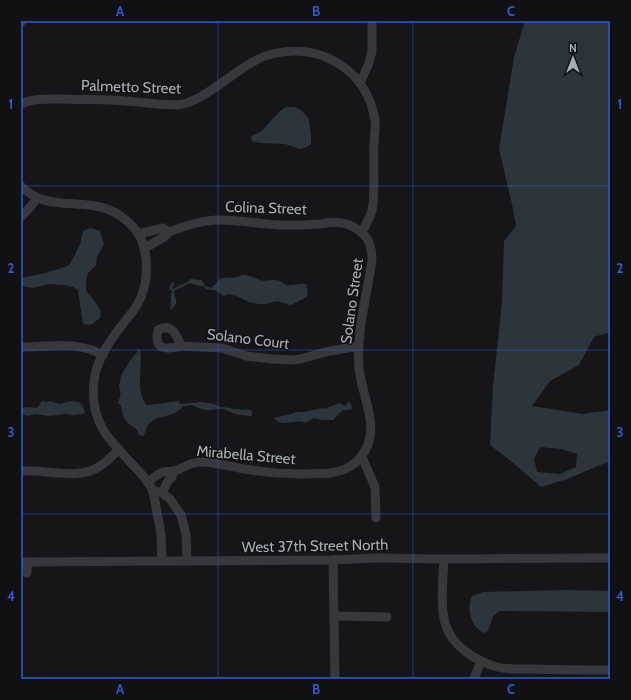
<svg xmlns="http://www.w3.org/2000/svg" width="631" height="700" font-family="Cabin,sans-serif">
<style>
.water{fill:#2c353c;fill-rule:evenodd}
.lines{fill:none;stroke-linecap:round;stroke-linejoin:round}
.minor{stroke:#37383d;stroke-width:9}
.grid{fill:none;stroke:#325cd3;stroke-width:1;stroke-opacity:0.55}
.labels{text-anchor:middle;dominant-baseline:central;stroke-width:3;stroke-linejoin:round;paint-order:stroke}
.street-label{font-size:15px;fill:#a8adb8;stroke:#111113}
.neatline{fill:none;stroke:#325cd3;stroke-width:1.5}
.grid-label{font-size:13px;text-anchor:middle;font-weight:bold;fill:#325cd3}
</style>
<rect width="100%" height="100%" fill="#161618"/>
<g class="water">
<path d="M525 21H610V332L594 337 579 365 550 381 532 406 583 414 610 410V461L567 479 541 487 511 461 490 445 493 386 502 302 504 241 516 226 512 204 499 149 514 57ZM540 447 562 449 577 454 576 467 560 474 537 472 534 459Z"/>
<polygon points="286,107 295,107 301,110 309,119 311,137 311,144 307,147 300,149 285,144 259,143 252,141 251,136 262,131 268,124 279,112"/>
<polygon points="91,228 100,231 104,244 97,257 96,265 88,273 86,281 86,291 93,299 101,311 100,318 91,325 83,324 78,290 73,287 63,285 49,284 33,288 21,286 21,278 45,273 68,266 74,257 80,244 83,231"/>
<path d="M242 275C252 275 252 278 260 280 265 282 270 279 276 280 279 280 283 283 287 285 293 286 299 283 306 284L308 290 307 297 291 305 277 301 266 304H259L249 302 239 297 229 294 223 296 215 290C210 290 206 290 203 286H199L190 283 174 291C175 301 180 301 171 310L170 308 171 302V294L172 292V290H170C169 286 170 284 173 282L174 283V285L172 287 173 289 189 281 190 279 202 280 205 286 211 288 216 284 219 279C228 276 233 280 242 275Z"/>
<path d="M140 349C143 364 135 394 147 405 158 404 168 402 179 401L180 404 202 402 214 404 220 407 230 408 233 409 251 410 252 413V416H249L235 414 223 409H216L213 410H205L191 405 183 406C173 419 156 414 148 425 145 429 146 432 143 436L139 435C135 425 134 429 128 423 123 419 122 411 121 405L117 403C120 400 121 393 120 389L119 388C120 372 130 360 140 349Z"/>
<path d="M42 401 47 402 50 401 60 404 70 401 79 402 82 405 85 412 83 414 73 415 67 414 48 416 36 414 27 416 21 414V409C26 406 31 408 37 408Z"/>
<path d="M348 402H350L352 407V409L348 410H343L340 413 337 415 334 420H323L314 418 305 423C295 418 282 429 274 418L291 414 296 412H303L323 408 324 409 340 403 345 406Z"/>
<path d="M567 590 610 591V612L500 611 493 616 488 631 484 633C471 628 466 607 472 596L484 592Z"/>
</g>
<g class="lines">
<g class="minor">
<polyline points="21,22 22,21"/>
<polyline points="360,83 369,63 372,51 372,21"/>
<path d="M21 104C33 98 49 99 63 99 84 100 105 99 126 101 144 102 166 107 183 104 187 104 191 101 194 100 221 88 244 61 272 54 321 42 367 70 375 120 376 128 374 137 374 144 373 149 374 154 374 159 373 175 376 199 371 214 368 220 365 226 362 233"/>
<path d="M21 186C42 208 69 201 95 206 112 208 128 219 138 233 143 241 145 250 146 259 147 271 146 286 141 297 137 308 129 316 122 325 110 340 96 362 94 381 90 421 106 436 131 463 139 471 147 479 152 489 154 494 155 501 156 507 157 514 159 521 160 528 162 538 161 550 162 561"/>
<polyline points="21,217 32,205 37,198"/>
<polyline points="138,234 163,228 169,232 164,237 145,248"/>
<path d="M181 346C164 350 154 350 158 330 172 322 177 336 181 346L222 348 246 356 272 359 292 360 301 359 325 352 359 346"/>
<path d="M21 347C51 347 75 340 103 355"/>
<polyline points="362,457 375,487 376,518"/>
<path d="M21 471C46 469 79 481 100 466 107 462 113 455 119 449"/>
<path d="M147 482C153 479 157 474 163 472 167 471 171 472 175 471 186 466 191 462 203 462 220 463 236 468 251 470 270 473 288 474 306 474 314 473 322 474 330 473 351 471 366 457 370 437 374 416 361 390 359 368 356 332 367 296 372 260 372 242 366 232 349 225 339 220 329 223 319 224 306 225 293 226 279 225 258 224 237 219 216 220 198 221 185 226 169 232"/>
<polyline points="153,491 162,493 170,499 181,515 186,534 187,561"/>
<polyline points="162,493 168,481 172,477 173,471"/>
<path d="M444 559C443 580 440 603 445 623 451 646 476 661 497 667 509 670 522 669 534 669 559 670 584 670 610 670"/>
<polyline points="333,560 335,679"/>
<polyline points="21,562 333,560 377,558 444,559 610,558"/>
<polyline points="27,562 27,573"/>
<polyline points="334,616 387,617"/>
<polyline points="474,679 481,661"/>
</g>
</g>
<path class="grid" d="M218 21V679M413 21V679M21 186H610M21 350H610M21 514H610"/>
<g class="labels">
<g class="street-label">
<text transform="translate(131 87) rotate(2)">Palmetto Street</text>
<text transform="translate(266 208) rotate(2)">Colina Street</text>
<text transform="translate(352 301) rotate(-82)">Solano Street</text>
<text transform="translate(248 339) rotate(7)">Solano Court</text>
<text transform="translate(246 455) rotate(5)">Mirabella Street</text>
<text transform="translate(315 546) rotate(-1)">West 37th Street North</text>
</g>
</g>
<rect width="631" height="700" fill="none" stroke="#111113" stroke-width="44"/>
<g transform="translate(573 58)" stroke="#111113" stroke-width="3" paint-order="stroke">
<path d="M0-3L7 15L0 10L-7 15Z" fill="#a8adb8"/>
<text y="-6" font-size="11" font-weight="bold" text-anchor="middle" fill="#a8adb8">N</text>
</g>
<rect x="22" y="22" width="587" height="656" class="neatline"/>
<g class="grid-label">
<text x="120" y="16">A</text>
<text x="316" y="16">B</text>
<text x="511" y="16">C</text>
<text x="11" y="109">1</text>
<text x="620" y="109">1</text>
<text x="11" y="273">2</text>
<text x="620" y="273">2</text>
<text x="11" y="437">3</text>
<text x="620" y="437">3</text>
<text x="11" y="601">4</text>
<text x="620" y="601">4</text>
<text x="120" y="694">A</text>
<text x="316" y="694">B</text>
<text x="511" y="694">C</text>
</g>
</svg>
